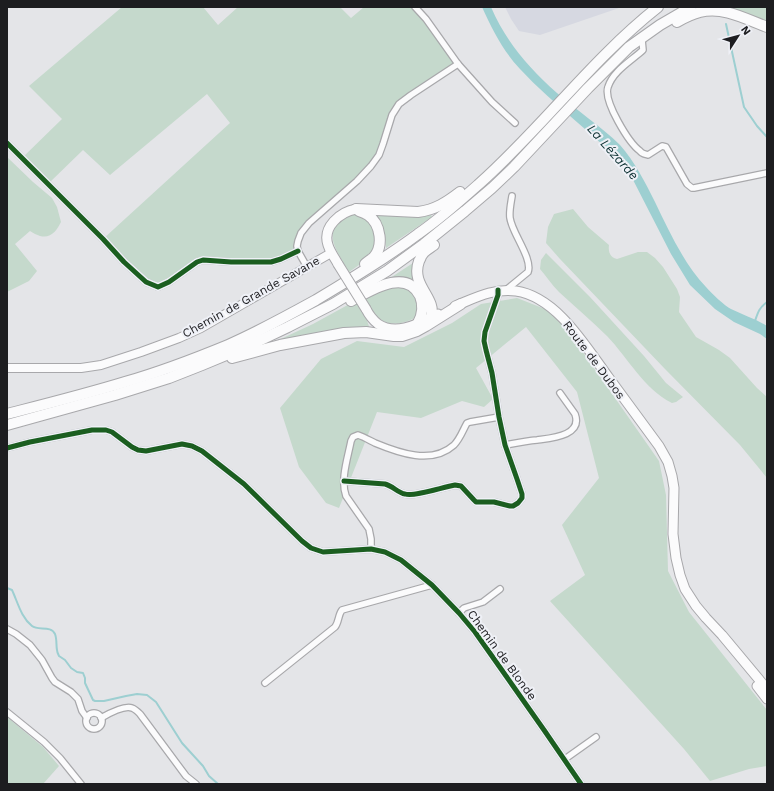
<svg xmlns="http://www.w3.org/2000/svg" width="774" height="791" font-family="'Work Sans',sans-serif">
<style>
.built{fill:#d6d8e1}
.green{fill:#c5d9cc}
.water{fill:#9dcfd1}
.lines{fill:none;stroke-linecap:round;stroke-linejoin:round}
.stream{stroke:#9dcfd1;stroke-width:2}
.street-casing{stroke:#a8a8ab;stroke-width:8}
.secondary-casing{stroke:#a8a8ab;stroke-width:10}
.primary-casing{stroke:#a8a8ab;stroke-width:11}
.highway-casing{stroke:#a8a8ab;stroke-width:12}
.street{stroke:#fbfbfc;stroke-width:5.5}
.secondary{stroke:#fbfbfc;stroke-width:8}
.primary{stroke:#fbfbfc;stroke-width:9}
.highway{stroke:#fbfbfc;stroke-width:10}
.primary-bridge-casing{stroke:#a8a8ab;stroke-width:11;stroke-linecap:butt}
.primary-bridge{stroke:#fbfbfc;stroke-width:9}
.cycleway-casing{stroke:#eff1f7;stroke-width:8}
.cycleway{stroke:#1b5e20;stroke-width:5}
.labels{text-anchor:middle;dominant-baseline:central;stroke-width:4;stroke-linejoin:round;paint-order:stroke}
.street-label{font-size:12px;fill:#1d1d20;stroke:#eff1f7}
.water-label{font-size:13px;font-style:italic;fill:#0d3132;stroke:#eff1f7}
</style>
<rect width="100%" height="100%" fill="#e4e5e8"/>
<polygon class="built" points="505,7 622,7 540,35 519,31 511,19"/>
<g class="green">
<polygon points="122,7 203,7 218,25 238,7 340,7 351,18 364,7 415,7 458,64 399,104 383,144 371,166 301,233 298,251 271,262 203,260 158,287 146,282 103,239 230,123 207,94 110,175 83,150 48,184 22,158 62,119 29,86"/>
<polygon points="723,7 767,7 767,22"/>
<path d="M7 157 33 182 52 198 57 207 61 222C57 230 51 239 40 236 37 235 33 233 30 231L15 244 37 271 29 281 7 292Z"/>
<path d="M573 209 588 227 609 245C608 251 610 258 617 259L638 252H647L655 258 663 267 677 289 680 297 679 312 696 337 719 350 730 358 757 388 767 397V478L740 445 665 369 560 259 546 243 548 227 554 214Z"/>
<path d="M355 214C365 214 373 225 376 234 377 238 377 243 377 247L369 258 349 272C335 248 318 228 355 214Z"/>
<path d="M374 214 420 217 431 215 432 217 386 248C385 235 383 224 374 214Z"/>
<path d="M546 253 590 297 644 356 666 383 683 397 676 402 672 403C644 389 628 358 607 336 592 321 575 307 559 292 552 285 546 276 540 269L541 260Z"/>
<path d="M413 263C412 271 413 277 416 285L384 282Z"/>
<path d="M403 287 409 289 420 302 418 316C406 324 387 328 377 316 372 311 369 304 365 298 379 291 387 288 403 287Z"/>
<polygon points="517,298 545,309 566,328 659,461 666,495 668,571 689,612 767,710 767,766 749,769 710,781 684,749 550,601 585,575 562,525 599,478 577,392 526,327 476,368 493,399 484,407 462,401 421,418 377,412 339,508 326,503 299,467 280,408 321,359 357,341 404,347 452,323 481,304"/>
<polygon points="355,301 366,318 370,329 272,343 313,324"/>
<polygon points="7,717 43,747 59,766 43,784 7,784"/>
</g>
<path class="water" d="M482 7H491C506 42 529 68 557 93 577 111 601 126 620 145 635 162 645 182 655 202 669 231 684 264 706 287 711 293 725 306 731 309 743 315 756 319 767 326V339L760 334 734 322 715 309 690 285 671 254 629 172C596 134 554 106 520 69 503 51 492 29 482 7Z"/>
<g class="lines">
<g class="stream">
<polyline points="726,24 744,107 757,126 767,137"/>
<path d="M755 321C758 312 759 308 767 302"/>
<path d="M7 588 12 590C18 603 21 617 32 626 38 631 51 625 55 634 57 639 56 645 57 650 57 652 58 654 59 656L65 660 71 668 77 672 83 673 85 678V683L93 700 95 701H104L126 696 137 694 147 695 156 702 182 743 203 766 209 776 218 784"/>
</g>
<defs>
<g id="street">
<polyline points="415,7 426,19 458,64 492,102 515,123"/>
<path d="M642 40 643 50C631 61 613 71 608 87 603 101 629 143 640 151 642 154 645 154 648 155L662 146 666 147 687 184 692 188H694L767 173"/>
<polyline points="7,143 103,239 124,262 146,282 158,287 169,282 197,262 203,260 231,262 271,262 281,259 298,251"/>
<polyline points="307,267 298,251 297,246 298,241 301,233 309,223 357,181 371,166 379,155 383,144 392,115 399,104 411,95 458,64"/>
<path d="M506 290 528 272C533 259 512 233 510 218 509 211 511 203 512 196"/>
<path d="M505 445C516 443 526 441 537 440 551 438 583 436 575 414L560 393"/>
<polyline points="7,448 30,442 92,430 106,430 112,432 132,447 138,450 146,451 182,444 192,446 202,451 244,484 302,541 311,548 323,552 371,549 385,552 401,560 432,585 459,613 475,632 544,730 581,784"/>
<path d="M344 481 385 484C393 486 398 493 405 494 414 497 443 487 455 485L461 486 474 500 476 502H494L510 506H513L518 503 522 498V494L517 479 505 445 499 417 492 373 486 350 484 341 485 332 498 295V290"/>
<path d="M371 549V539L369 529 346 496C340 480 348 457 351 441L353 437 358 435C364 437 369 440 375 443 399 453 432 465 454 445 460 439 463 430 467 423L470 422 499 417"/>
<polyline points="459,613 464,608 483,602 500,589"/>
<polyline points="7,629 16,634 30,645 42,660 52,678 55,682 71,692 78,699 82,711 87,718"/>
<path d="M265 683 335 627C339 622 338 615 342 610L432 585"/>
<polyline points="7,712 44,742 60,758 81,784"/>
<circle cx="94" cy="721" r="8"/>
<path d="M101 718C108 714 124 705 132 708 135 709 138 712 140 714L186 776 196 784"/>
<polyline points="565,759 596,737"/>
</g>
<polyline id="secondary" points="7,368 81,368 101,365 141,352 179,338 201,328 331,253"/>
<g id="primary">
<path d="M338 264C335 258 330 252 328 245 322 227 340 212 356 209"/>
<path d="M455 306C475 298 493 288 516 291 557 297 586 347 609 378 626 401 642 423 659 446L668 462 672 476 674 488 673 534 676 558 680 575 685 589 696 606 706 618 722 635 767 689"/>
<path d="M366 309C369 315 373 320 378 324 397 337 421 322 438 314"/>
<polyline points="757,686 767,699"/>
</g>
<g id="highway">
<path d="M677 22C684 18 692 14 700 12 723 6 746 19 767 27"/>
<path d="M356 209 418 212C435 210 447 202 460 192"/>
<path d="M359 211C362 212 365 213 368 215 381 224 384 247 373 258 370 260 367 262 365 264"/>
<path d="M351 301C370 291 406 267 420 296 424 306 423 314 418 323"/>
<path d="M431 317C437 297 410 286 419 261 420 260 421 256 422 255 424 251 430 248 434 245"/>
<polyline points="232,358 280,345 344,333 366,332 394,336 402,336 417,331 426,326 461,304"/>
<path d="M7 414C46 404 86 394 125 382 160 372 194 359 228 345 258 332 287 316 316 300 351 279 386 258 418 234 440 219 460 201 479 184 542 128 592 59 658 7"/>
<polyline points="7,425 115,395 169,378 202,365 248,346 288,327 333,304 387,271 424,244 465,211 492,188 514,167 588,88 629,47 660,25 691,7"/>
</g>
</defs>
<use href="#street" class="street-casing"/>
<use href="#secondary" class="secondary-casing"/>
<use href="#primary" class="primary-casing"/>
<use href="#highway" class="highway-casing"/>
<use href="#street" class="street"/>
<use href="#secondary" class="secondary"/>
<use href="#primary" class="primary"/>
<use href="#highway" class="highway"/>
<defs>
<polyline id="primary-bridge" points="338,264 366,309"/>
</defs>
<use href="#primary-bridge" class="primary-bridge-casing"/>
<use href="#primary-bridge" class="primary-bridge"/>
<defs>
<g id="cycleway">
<polyline points="7,143 103,239 124,262 146,282 158,287 169,282 197,262 203,260 231,262 271,262 281,259 298,251"/>
<polyline points="7,448 30,442 92,430 106,430 112,432 132,447 138,450 146,451 182,444 192,446 202,451 244,484 302,541 311,548 323,552 371,549 385,552 401,560 432,585 459,613 475,632 544,730 581,784"/>
<path d="M344 481 385 484C393 486 398 493 405 494 414 497 443 487 455 485L461 486 474 500 476 502H494L510 506H513L518 503 522 498V494L517 479 505 445 499 417 492 373 486 350 484 341 485 332 498 295V290"/>
</g>
</defs>
<use href="#cycleway" class="cycleway-casing"/>
<use href="#cycleway" class="cycleway"/>
</g>
<g class="labels">
<g class="street-label">
<text transform="translate(251 297) rotate(-29)">Chemin de Grande Savane</text>
<text transform="translate(594 360) rotate(53)">Route de Dubos</text>
<text transform="translate(502 655) rotate(54)">Chemin de Blonde</text>
</g>
<g class="water-label">
<text transform="translate(613 152) rotate(48)">La Lézarde</text>
</g>
</g>
<rect width="774" height="791" fill="none" stroke="#1d1d20" stroke-width="16"/>
<g transform="translate(738 36) rotate(54)" stroke="#eff1f7" stroke-width="3" paint-order="stroke">
<path d="M0-3L7 15L0 10L-7 15Z" fill="#1d1d20"/>
<text y="-6" font-size="11" font-weight="bold" text-anchor="middle" fill="#1d1d20">N</text>
</g>
</svg>
